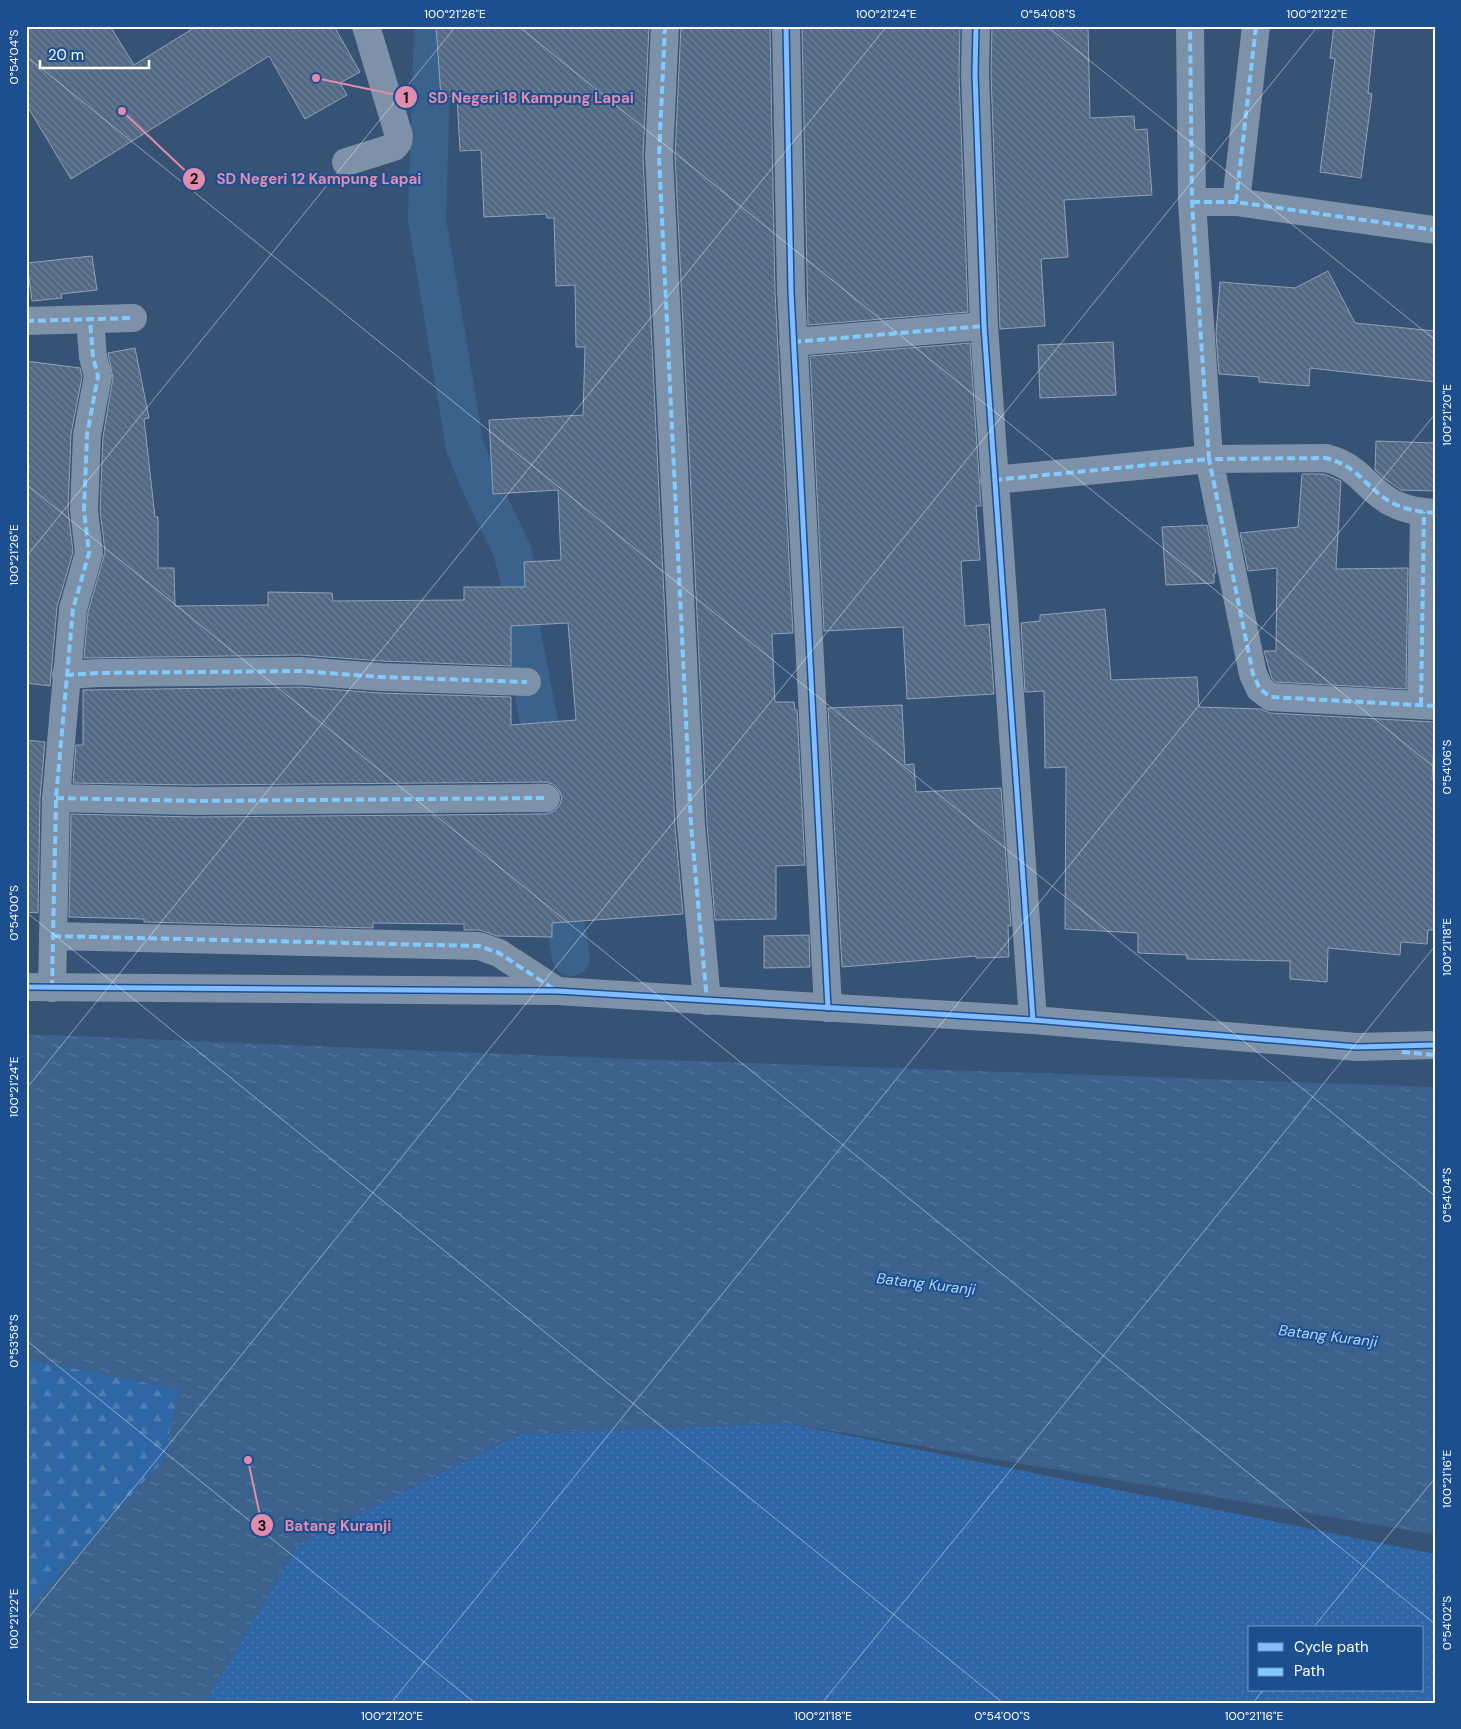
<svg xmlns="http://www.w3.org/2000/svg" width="1461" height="1729" font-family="'DM Sans',sans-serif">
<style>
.grass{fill:url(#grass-dots);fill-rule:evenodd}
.forest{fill:url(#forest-firs)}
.water{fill:url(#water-ripples)}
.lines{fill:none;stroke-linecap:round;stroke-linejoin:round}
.canal{stroke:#3b618d;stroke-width:38}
.building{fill:url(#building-back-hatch);stroke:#92a2b6}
.street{stroke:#7d92a8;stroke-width:28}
.quiet{stroke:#80caff;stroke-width:4;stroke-dasharray:8 4;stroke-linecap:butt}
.cycleway-casing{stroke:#1b4f8f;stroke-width:8}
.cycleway{stroke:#80bcff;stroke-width:5}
.ticks{fill:none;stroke:#fff;stroke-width:1;stroke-opacity:0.45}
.labels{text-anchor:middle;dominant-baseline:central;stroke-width:4;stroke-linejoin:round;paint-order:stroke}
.water-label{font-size:15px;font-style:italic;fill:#b5d3f5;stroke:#1b4f8f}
.leader{fill:none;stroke:#e08cad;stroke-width:2}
.callout-dot{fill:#e08cad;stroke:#1b4f8f;stroke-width:2}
.mark-label{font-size:15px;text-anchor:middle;font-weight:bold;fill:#111}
.callout-label{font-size:15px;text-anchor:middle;font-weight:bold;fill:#e08cad;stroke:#1b4f8f;stroke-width:4;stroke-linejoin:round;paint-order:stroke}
.neatline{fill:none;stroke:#fff;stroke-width:2}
.ticks-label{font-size:12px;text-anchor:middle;fill:#fff}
</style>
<defs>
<pattern id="grass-dots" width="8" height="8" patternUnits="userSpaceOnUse" patternTransform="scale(1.25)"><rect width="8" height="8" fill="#2f66a5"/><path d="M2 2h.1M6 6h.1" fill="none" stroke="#4e7db2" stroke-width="1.8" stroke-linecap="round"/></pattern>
<pattern id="forest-firs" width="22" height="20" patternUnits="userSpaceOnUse" patternTransform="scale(1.25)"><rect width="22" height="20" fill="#2f66a5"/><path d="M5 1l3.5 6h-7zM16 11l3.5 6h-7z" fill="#4e7db2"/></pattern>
<pattern id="water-ripples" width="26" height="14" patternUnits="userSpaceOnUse" patternTransform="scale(1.25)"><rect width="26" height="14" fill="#3b618d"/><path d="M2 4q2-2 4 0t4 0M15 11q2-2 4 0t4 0" fill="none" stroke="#58799e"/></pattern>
<pattern id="building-back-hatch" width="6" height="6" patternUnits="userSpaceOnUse" patternTransform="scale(1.25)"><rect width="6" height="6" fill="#526984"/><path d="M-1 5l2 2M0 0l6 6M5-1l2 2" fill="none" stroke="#6c8096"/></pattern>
</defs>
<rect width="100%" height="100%" fill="#365274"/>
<path class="grass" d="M786 1423 1435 1554V1703H205L298 1544 519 1434ZM1250 1628H1422V1690H1250Z"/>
<polygon class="forest" points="26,1359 179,1389 164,1460 26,1611"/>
<polygon class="water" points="26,1034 579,1057 1435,1087 1435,1535 786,1423 519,1434 298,1544 205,1703 26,1703 26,1611 164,1460 179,1389 26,1359"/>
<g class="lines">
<polyline class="canal" points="433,26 427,219 465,447 480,484 512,550 520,583 518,612 552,790 550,859 557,873 571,957"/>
</g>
<g class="building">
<polygon points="26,26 110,26 134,65 197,26 334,26 360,72 340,83 347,95 305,119 269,56 71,179 26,104"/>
<polygon points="436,26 649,26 643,157 675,826 683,914 552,923 552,937 497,936 480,930 464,930 464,924 373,923 373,928 144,922 144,919 69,917 71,814 194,817 546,814 554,811 560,805 562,797 559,790 553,784 546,782 194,785 73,783 76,745 83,745 83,690 300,687 380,693 511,697 511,725 576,720 568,623 511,626 511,666 382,661 300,655 84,658 88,612 105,552 100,509 103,437 113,378 108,353 135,348 149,418 144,419 155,517 158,517 158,568 174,568 175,606 268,605 268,592 332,593 333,601 464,600 464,587 525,587 524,562 561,560 558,490 493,494 489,420 583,415 585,347 576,347 575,285 556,286 554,218 547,218 546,214 484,217 481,150 460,151 457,96 441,97"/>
<polygon points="681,26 770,26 775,292 793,633 772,634 775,702 794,702 795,710 797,710 805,865 776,866 776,919 715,920 707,824 675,156"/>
<polygon points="802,26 960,26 959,75 968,312 808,325"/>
<polygon points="992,26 1088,26 1090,118 1134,116 1135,130 1147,129 1152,195 1064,200 1068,257 1041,259 1045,326 1000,329 991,74"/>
<polygon points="1334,26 1375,26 1368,93 1372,94 1361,178 1320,172 1335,59 1330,58"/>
<polygon points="92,256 97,290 61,294 62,298 32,301 27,263"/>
<polygon points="1328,271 1355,323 1435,331 1435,382 1310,368 1309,386 1259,382 1259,377 1219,374 1216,334 1220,282 1295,288"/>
<polygon points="1113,342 1116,395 1040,398 1038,345"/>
<polygon points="970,343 981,506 976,506 980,560 961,561 965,626 989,624 994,694 907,699 903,627 824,631 810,356"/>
<polygon points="26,361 80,368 82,377 71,434 68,510 73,552 57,607 50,686 26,683 26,495 29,466 26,466"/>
<polygon points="1376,441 1435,443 1435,491 1401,490 1385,479 1375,470"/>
<polygon points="1302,474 1324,474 1341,481 1336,569 1408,568 1406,689 1276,682 1272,679 1264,651 1276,651 1277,568 1248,571 1240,533 1298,527"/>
<polygon points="1207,525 1216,573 1214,573 1214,583 1166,585 1162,527"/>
<polygon points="1105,609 1111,680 1197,677 1199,707 1261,709 1270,713 1435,722 1432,780 1435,780 1435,930 1428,930 1427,944 1401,942 1400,955 1328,948 1327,982 1290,979 1290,961 1187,959 1187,955 1138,953 1138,933 1065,929 1066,767 1045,768 1044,691 1025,692 1021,623 1040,621 1040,615"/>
<polygon points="902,705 905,765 914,764 916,792 1001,788 1011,926 1008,925 1009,957 976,958 976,956 842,967 828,708"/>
<polygon points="26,740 45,742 40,798 38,913 26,912"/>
<polygon points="809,935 810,967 764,968 764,936"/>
</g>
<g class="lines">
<g class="street">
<polyline points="665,26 659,156 691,825 707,1001"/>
<polyline points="786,26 791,292 828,1008"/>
<polyline points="976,26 975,74 984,326 1033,1020"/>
<polyline points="346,162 394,147 398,142 399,136 366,26"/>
<polyline points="1192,202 1236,202 1435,230"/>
<polyline points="1236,202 1256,26"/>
<polyline points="26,321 133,318"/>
<polyline points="793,342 984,326"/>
<polyline points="994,480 1209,459 1192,202 1190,26"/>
<path d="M1435 513C1417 512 1397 508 1383 497 1360 480 1356 466 1326 458L1209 459 1253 674 1260 689 1271 697 1435 706"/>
<polyline points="66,675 99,673 300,671 381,677 527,682"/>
<polyline points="1421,705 1424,512"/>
<polyline points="56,798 194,801 546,798"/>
<polyline points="53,936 479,946 499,953 557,991"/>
<polyline points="26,987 557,991 1033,1020 1357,1047 1435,1045"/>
<polyline points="52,988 56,798 73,609 89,553 84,510 87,435 98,376 93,357 90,320"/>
</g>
<g class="quiet">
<polyline points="665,26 659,156 691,825 707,1001"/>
<polyline points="1192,202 1236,202 1435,230"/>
<polyline points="1236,202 1256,26"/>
<polyline points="26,321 133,318"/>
<polyline points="793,342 984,326"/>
<polyline points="994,480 1209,459 1192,202 1190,26"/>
<path d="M1435 513C1417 512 1397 508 1383 497 1360 480 1356 466 1326 458L1209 459 1253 674 1260 689 1271 697 1435 706"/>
<polyline points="66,675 99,673 300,671 381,677 527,682"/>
<polyline points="1421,705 1424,512"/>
<polyline points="56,798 194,801 546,798"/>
<polyline points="53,936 479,946 499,953 555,990"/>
<polyline points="52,988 56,798 73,609 89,553 84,510 87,435 98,376 93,357 90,320"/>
<polyline points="1402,1052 1435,1055"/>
</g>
<defs>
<g id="cycleway">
<polyline points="786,26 791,292 828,1008"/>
<polyline points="976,26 975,74 984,326 1033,1020"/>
<polyline points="26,987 557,991 1033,1020 1357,1047 1435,1045"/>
</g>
</defs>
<use href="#cycleway" class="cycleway-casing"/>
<use href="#cycleway" class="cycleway"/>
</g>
<path class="ticks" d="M518 26 1435 768M1047 26 1435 340M26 56 1435 1196M26 484 1435 1624M26 557 456 26M26 912 1003 1703M26 1089 887 26M26 1340 475 1703M26 1621 1318 26M1313 1628 1435 1478M391 1703 1435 414M822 1703 1435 946M1253 1703 1263 1690"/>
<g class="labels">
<g class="water-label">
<text transform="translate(926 1284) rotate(7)">Batang Kuranji</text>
<text transform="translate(1328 1336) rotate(7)">Batang Kuranji</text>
</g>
</g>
<path class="leader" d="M316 78L406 97M122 111L194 179M248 1460L262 1525"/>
<g class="callout-dot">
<circle cx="316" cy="78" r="5"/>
<circle cx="122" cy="111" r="5"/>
<circle cx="248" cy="1460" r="5"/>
<circle cx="406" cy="97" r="12"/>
<circle cx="194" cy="179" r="12"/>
<circle cx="262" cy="1525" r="12"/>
</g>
<g class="mark-label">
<text x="406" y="103">1</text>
<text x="194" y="184">2</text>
<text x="262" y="1531">3</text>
</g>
<g class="callout-label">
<text x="531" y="103">SD Negeri 18 Kampung Lapai</text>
<text x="319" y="184">SD Negeri 12 Kampung Lapai</text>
<text x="338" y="1531">Batang Kuranji</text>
</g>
<rect width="1461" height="1729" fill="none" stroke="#1b4f8f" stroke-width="55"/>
<rect x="1248" y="1626" width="175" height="65" fill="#1b4f8f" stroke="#7695bc"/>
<rect x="1258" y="1643" width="25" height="8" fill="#80bcff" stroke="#7695bc"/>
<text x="1294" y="1652" font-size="15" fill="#ffffff">Cycle path</text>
<rect x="1258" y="1668" width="25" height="8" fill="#80caff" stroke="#7695bc"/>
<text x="1294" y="1676" font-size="15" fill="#ffffff">Path</text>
<path d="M40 60v8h109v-8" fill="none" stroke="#ffffff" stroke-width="2.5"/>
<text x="48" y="60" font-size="15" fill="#ffffff" stroke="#1b4f8f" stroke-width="4" paint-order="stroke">20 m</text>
<rect x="28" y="28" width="1406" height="1674" class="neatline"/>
<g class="ticks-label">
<text x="455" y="18">100°21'26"E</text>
<text x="886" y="18">100°21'24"E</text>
<text x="1048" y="18">0°54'08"S</text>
<text x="1317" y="18">100°21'22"E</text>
<text transform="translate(14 57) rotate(-90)" y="4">0°54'04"S</text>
<text transform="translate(1447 415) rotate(-90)" y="4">100°21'20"E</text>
<text transform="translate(14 555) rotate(-90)" y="4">100°21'26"E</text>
<text transform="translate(1447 767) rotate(-90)" y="4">0°54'06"S</text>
<text transform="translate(14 913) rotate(-90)" y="4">0°54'00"S</text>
<text transform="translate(1447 947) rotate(-90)" y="4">100°21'18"E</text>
<text transform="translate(14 1087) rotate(-90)" y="4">100°21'24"E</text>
<text transform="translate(1447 1195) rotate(-90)" y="4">0°54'04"S</text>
<text transform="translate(14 1341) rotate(-90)" y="4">0°53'58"S</text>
<text transform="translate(1447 1479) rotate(-90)" y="4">100°21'16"E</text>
<text transform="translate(14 1619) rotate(-90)" y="4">100°21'22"E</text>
<text transform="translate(1447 1623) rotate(-90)" y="4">0°54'02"S</text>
<text x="392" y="1720">100°21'20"E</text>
<text x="823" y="1720">100°21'18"E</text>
<text x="1002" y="1720">0°54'00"S</text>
<text x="1254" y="1720">100°21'16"E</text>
</g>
</svg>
